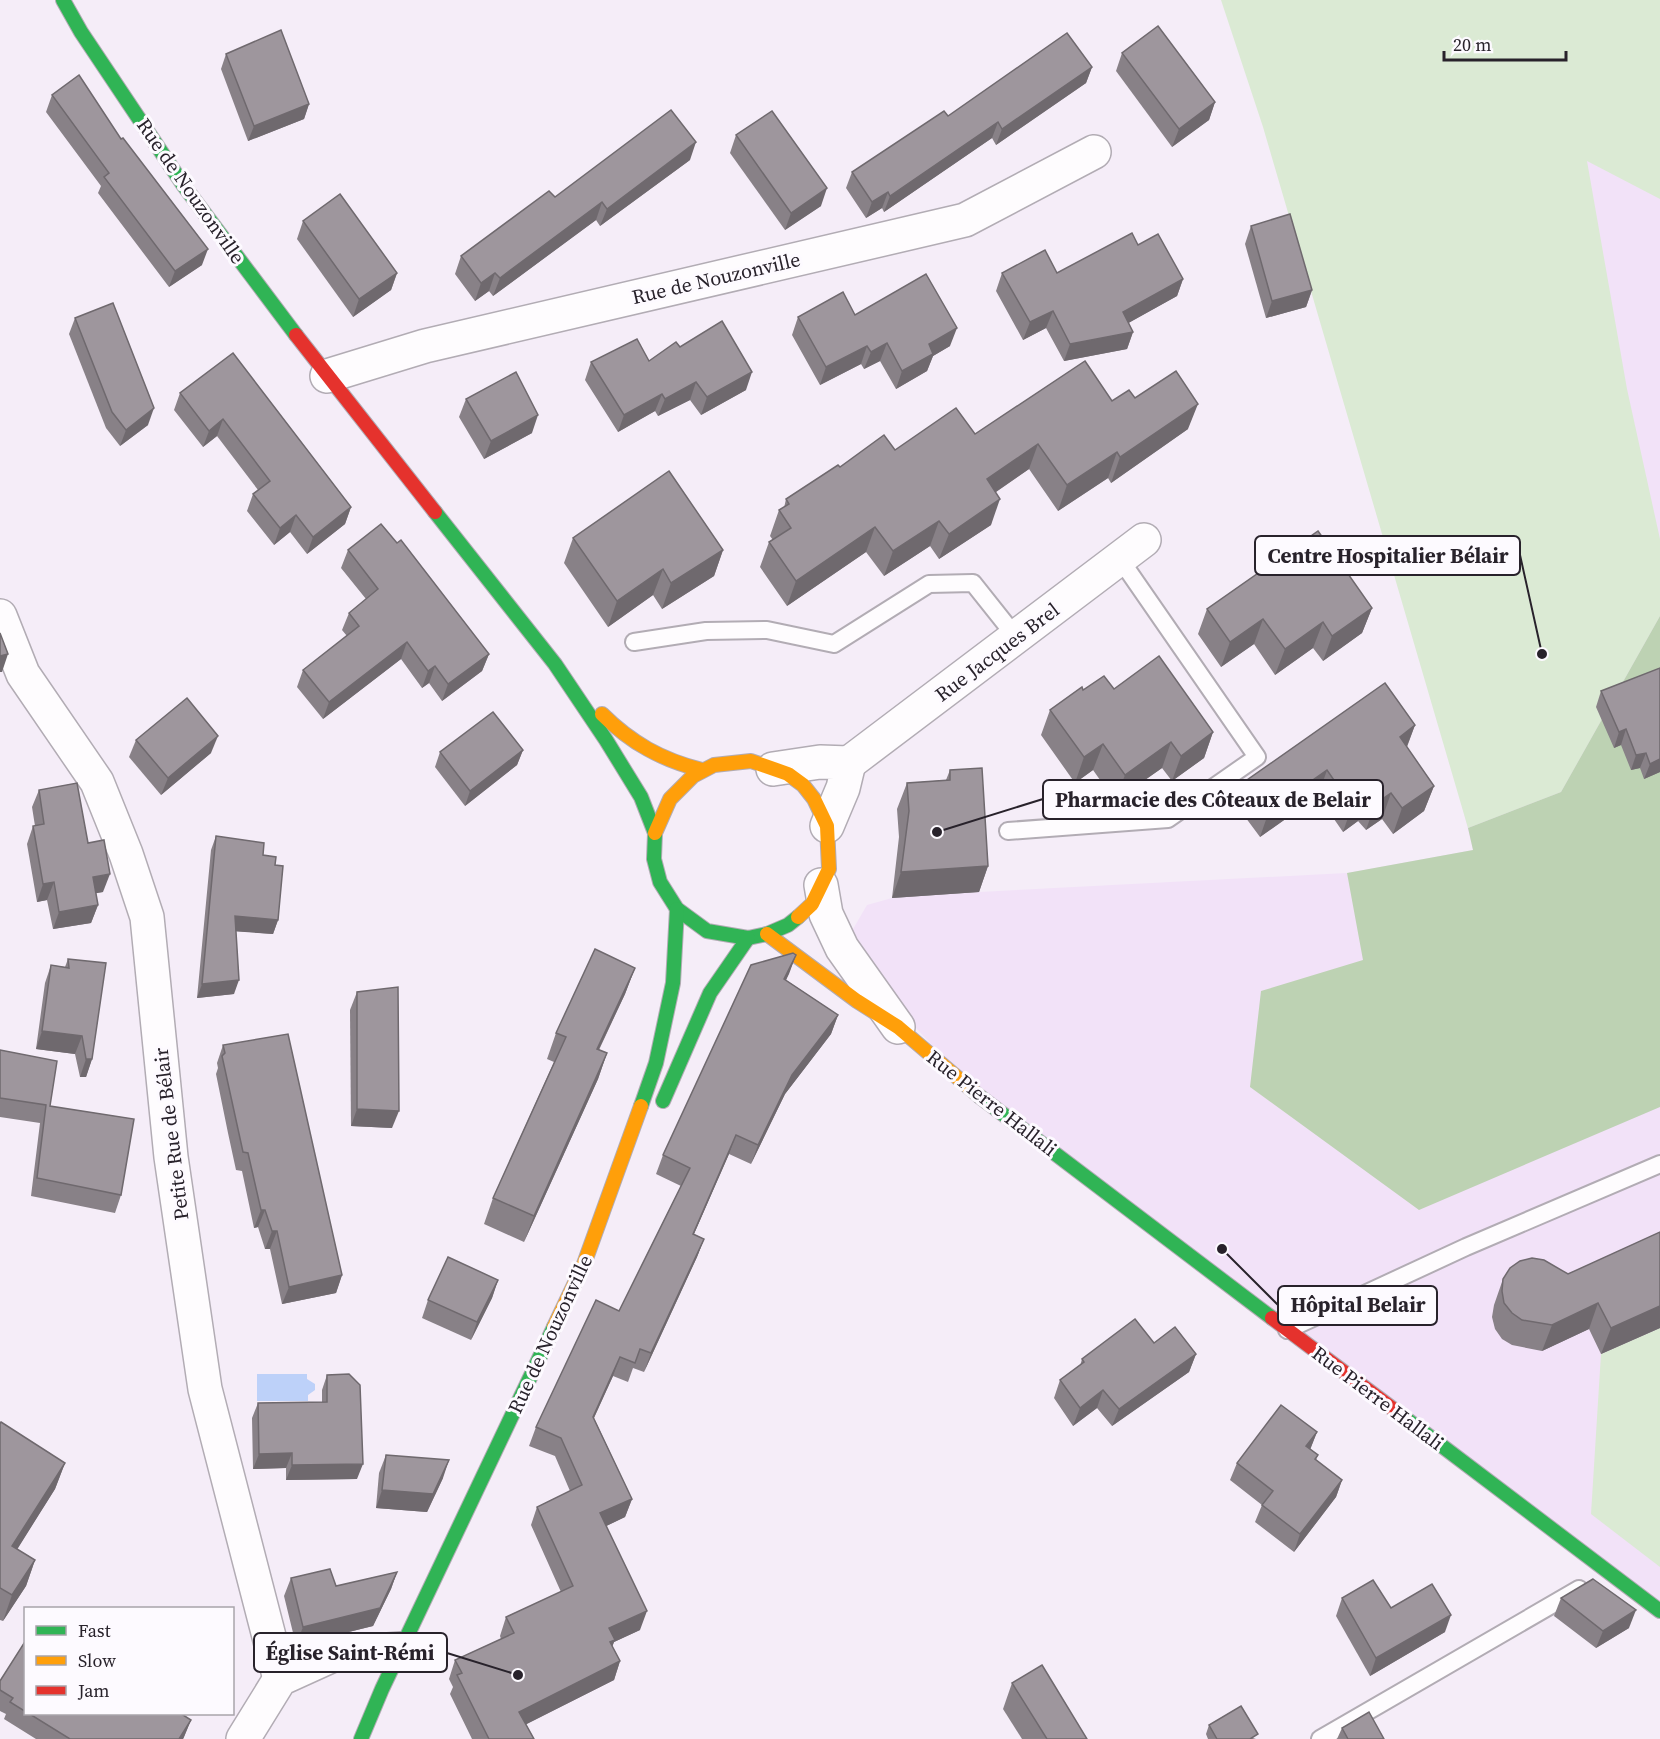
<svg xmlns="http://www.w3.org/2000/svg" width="1660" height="1739" font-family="'Source Serif 4',serif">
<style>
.built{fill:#f2e2f8}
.green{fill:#dbead4}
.forest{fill:#bdd2b3}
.water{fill:#bdd1f9}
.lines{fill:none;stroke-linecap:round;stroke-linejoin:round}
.lane-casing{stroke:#b2acb4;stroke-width:20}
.street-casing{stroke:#b2acb4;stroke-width:36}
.fast-casing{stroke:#b2acb4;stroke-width:16}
.slow-casing{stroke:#b2acb4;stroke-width:16}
.jam-casing{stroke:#b2acb4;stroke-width:16}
.lane{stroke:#fefcfe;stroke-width:16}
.street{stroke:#fefcfe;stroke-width:33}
.fast{stroke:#30b455;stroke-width:14}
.slow{stroke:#ff9f0a;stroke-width:14}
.jam{stroke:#e5322d;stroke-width:14}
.wall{fill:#888187}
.shaded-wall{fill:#6f696e}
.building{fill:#9e969d;stroke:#6f696e;stroke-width:1.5}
.labels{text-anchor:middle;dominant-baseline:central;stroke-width:6;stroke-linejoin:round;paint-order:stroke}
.street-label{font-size:20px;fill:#28222b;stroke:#fdfaff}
.leader{fill:none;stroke:#28222b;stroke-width:2}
.callout-dot{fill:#28222b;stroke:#fdfaff;stroke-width:2}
.callout{fill:#fdfaff;stroke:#28222b;stroke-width:2}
.callout-label{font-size:21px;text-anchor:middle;font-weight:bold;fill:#28222b}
</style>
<rect width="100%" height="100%" fill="#f5edf8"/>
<polygon class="built" points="1660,0 1660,1607 979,1096 842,948 867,905 892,898 979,892 1347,873 1473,850 1377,458"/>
<g class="green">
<polygon points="1221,0 1660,0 1660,199 1587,161 1627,389 1660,539 1660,616 1561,792 1468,828 1263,127"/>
<polygon points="1660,1328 1660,1567 1591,1514 1601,1354"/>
</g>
<polygon class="forest" points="1660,616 1660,1107 1419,1210 1250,1087 1261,991 1363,960 1347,873 1473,850 1468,828 1561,792"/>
<polygon class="water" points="257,1374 307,1374 307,1379 315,1384 315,1390 308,1395 308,1401 257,1401"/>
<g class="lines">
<defs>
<g id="lane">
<polyline points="634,642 706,631 767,630 834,644 929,584 973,583 1016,637"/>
<polyline points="1008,831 1168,819 1257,757 1120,559"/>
<polyline points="1287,1330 1466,1247 1660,1164"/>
<polyline points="1320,1739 1579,1589"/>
</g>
<g id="street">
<polyline points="327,376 425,346 965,220 1094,152"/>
<polyline points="0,616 23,674 97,782 126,854 147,917 171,1157 205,1389 280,1679"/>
<polyline points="849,763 1144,540"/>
<polyline points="773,769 820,762 849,763 843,788 827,826"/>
<polyline points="821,885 826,914 842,948 898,1027"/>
<polyline points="243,1739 280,1679 335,1654 401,1649"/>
</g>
<g id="fast">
<polyline points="63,0 81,32 184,186 296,335"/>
<polyline points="435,512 555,664 606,740 641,797 655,833 654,859 660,882 677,909 707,931 748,938 767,934 788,925 798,917"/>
<polyline points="979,1096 1272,1318"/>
<polyline points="663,1101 710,993 748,938"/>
<polyline points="641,1106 656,1063 673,983 677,909"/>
<polyline points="1405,1418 1660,1611"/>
<polyline points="361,1739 382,1689 554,1327"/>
</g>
<g id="slow">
<path d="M602 714C631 743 662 760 702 770"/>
<polyline points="655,833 670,799 693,776 714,765 751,761 788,774 803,785 814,799 827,826 829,869 812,904 798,917"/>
<polyline points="767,934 857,1001 898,1027 979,1096"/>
<polyline points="554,1327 584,1264 641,1106"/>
</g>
<g id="jam">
<polyline points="296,335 435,512"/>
<polyline points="1272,1318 1405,1418"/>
</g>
</defs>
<use href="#lane" class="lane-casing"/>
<use href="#street" class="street-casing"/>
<use href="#fast" class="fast-casing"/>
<use href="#slow" class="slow-casing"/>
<use href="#jam" class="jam-casing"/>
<use href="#lane" class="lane"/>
<use href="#street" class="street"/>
<use href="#fast" class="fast"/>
<use href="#slow" class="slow"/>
<use href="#jam" class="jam"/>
</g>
<g class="wall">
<polygon points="1122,53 1215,102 1209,120 1172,147 1116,71"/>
<polygon points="226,54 309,104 304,119 248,141 221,69"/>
<polygon points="1092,67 1086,83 996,145 992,138 884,212 882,208 866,218 846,188 852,172 948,116"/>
<polygon points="52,95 202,265 169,287 98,193 101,186 46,112"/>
<polygon points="736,135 821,206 785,230 730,153"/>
<polygon points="690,160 600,226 596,220 493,296 489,291 475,301 455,274 461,256 555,197"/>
<polygon points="303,221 397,273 391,290 353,317 297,239"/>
<polygon points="1251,226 1312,290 1306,307 1266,318 1245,244"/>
<polygon points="1138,245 1183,279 1177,296 1128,323 1133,332 1127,349 1064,361 1046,328 1023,340 996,291 1002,273 1057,273"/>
<polygon points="855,315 950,346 933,356 927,371 896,389 880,361 864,369 861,364 820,385 792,335 798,317"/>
<polygon points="75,318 148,425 120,446 106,428 69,334"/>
<polygon points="680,347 746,390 701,415 690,400 658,416 655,411 618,432 585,380 591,362 649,361"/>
<polygon points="233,353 351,507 345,524 307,554 290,532 274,545 247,511 253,494 258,490 217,436 203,447 174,410 180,393"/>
<polygon points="1135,398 1188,429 1111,483 1108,478 1058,511 1029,469 996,492 991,525 939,559 930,546 884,576 866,552 787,606 760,567 769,542 773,540 770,536 779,510 784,508 786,499 840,467 895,450 975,434 1112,401"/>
<polygon points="466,399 532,433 484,459 459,417"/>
<polygon points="573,538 723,550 714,576 662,609 653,595 608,627 564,563"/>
<polygon points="397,543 489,654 482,671 442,701 429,683 422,688 401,659 323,719 297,687 303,670 347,636 342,630 349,613 366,599 341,568 348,550"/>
<polygon points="1372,608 1362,633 1323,661 1313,648 1275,675 1254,644 1221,667 1198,634 1207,609"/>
<polygon points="1660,668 1660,772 1644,779 1640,768 1631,770 1621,745 1614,748 1596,707 1601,691"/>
<polygon points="1114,689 1213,732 1204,758 1172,781 1162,768 1115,801 1093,770 1075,783 1041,735 1050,710 1083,690"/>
<polygon points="1415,725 1407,747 1434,786 1424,811 1393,834 1382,819 1366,830 1358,821 1343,832 1318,796 1260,837 1237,806 1247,780"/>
<polygon points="136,740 211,753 161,795 129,757"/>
<polygon points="523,750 517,765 465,806 435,767 440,752"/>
<polygon points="950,770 988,866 979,892 892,898 899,837 897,809 907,783 946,780"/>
<polygon points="39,790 88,843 103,892 95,893 98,905 91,923 53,929 47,900 37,902 27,844 33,826 35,826 32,807"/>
<polygon points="216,836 263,855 275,865 278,920 273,934 236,931 234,994 197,998 211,850"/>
<polygon points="796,955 786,980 838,1015 831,1034 785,1094 751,1164 729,1154 694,1234 704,1239 697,1257 644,1372 633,1368 628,1382 613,1376 594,1418 632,1499 625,1517 606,1526 640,1630 614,1642 612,1646 620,1661 614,1680 526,1724 534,1739 472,1739 450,1694 453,1687 449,1679 455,1660 501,1639 500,1636 506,1617 561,1592 531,1525 537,1507 570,1491 555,1456 529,1446 536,1427 619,1311 681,1186 656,1174 663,1155"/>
<polygon points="68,959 92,1059 86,1077 80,1077 75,1054 36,1049 45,983 51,965 65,967"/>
<polygon points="635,968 625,994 599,1050 607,1053 598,1079 524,1242 484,1224 493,1198 554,1062 547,1059 556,1033"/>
<polygon points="357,992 392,1128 351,1126 350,1010"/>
<polygon points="223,1045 342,1275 336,1293 282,1304 270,1249 265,1249 258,1227 254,1228 242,1171 236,1170 228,1133 216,1074 218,1068 217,1063"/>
<polygon points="0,1050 50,1106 121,1195 115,1213 31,1196 40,1123 0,1117"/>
<polygon points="1660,1232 1660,1328 1601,1354 1589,1329 1542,1351 1512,1345 1502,1339 1495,1329 1492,1317 1494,1305 1503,1279 1568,1274"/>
<polygon points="498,1280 492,1298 471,1340 422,1318 428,1300"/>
<polygon points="1154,1343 1196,1354 1189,1372 1112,1426 1097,1408 1073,1426 1054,1398 1060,1380 1080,1366 1082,1359"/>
<polygon points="327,1375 357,1479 286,1480 286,1468 253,1469 252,1418 258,1403 322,1402 322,1390"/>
<polygon points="0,1424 65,1463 55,1489 17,1549 35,1560 26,1586 3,1621 0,1620"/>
<polygon points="1317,1432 1310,1449 1318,1455 1316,1460 1342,1480 1336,1497 1294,1552 1255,1522 1262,1505 1230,1480 1237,1463"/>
<polygon points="386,1455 443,1478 427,1512 376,1508 379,1473"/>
<polygon points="397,1572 391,1589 373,1626 296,1645 284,1596 291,1578 336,1586"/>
<polygon points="1342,1598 1391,1608 1445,1632 1370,1676 1336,1616"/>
<polygon points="1561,1598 1629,1628 1596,1648 1554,1616"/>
<polygon points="26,1640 26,1713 180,1713 191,1720 183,1739 36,1739 4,1719 6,1714 0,1711 0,1681"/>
<polygon points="1012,1683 1087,1739 1022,1739 1003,1709"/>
<polygon points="1209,1725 1256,1739 1208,1739 1206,1734"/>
<polygon points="1342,1728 1384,1739 1337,1739"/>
</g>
<g class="shaded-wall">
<polygon points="1092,67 1086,83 996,145 1002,129"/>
<polygon points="1215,102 1209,120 1172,147 1179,129"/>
<polygon points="309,104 304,119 248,141 254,126"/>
<polygon points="998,122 992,138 884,212 890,196"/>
<polygon points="696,142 690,160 600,226 607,209"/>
<polygon points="827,188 821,206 785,230 791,213"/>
<polygon points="888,192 882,208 866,218 872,202"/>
<polygon points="602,202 596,220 493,296 500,278"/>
<polygon points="208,249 202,265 169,287 175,271"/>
<polygon points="397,273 391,290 353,317 359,299"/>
<polygon points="495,273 489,291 475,301 481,283"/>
<polygon points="1183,279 1177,296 1116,330 1123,312"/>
<polygon points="1312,290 1306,307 1266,318 1272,301"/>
<polygon points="1053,311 1046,328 1023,340 1030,322"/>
<polygon points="957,328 950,346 933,356 927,371 896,389 902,371 929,344"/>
<polygon points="1133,332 1127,349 1064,361 1070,344"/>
<polygon points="887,343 880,361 864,369 871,352"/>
<polygon points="867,346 861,364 820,385 826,367"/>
<polygon points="752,372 746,390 701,415 707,397"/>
<polygon points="696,382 690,400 658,416 665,399"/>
<polygon points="662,394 655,411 618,432 624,415"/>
<polygon points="1198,404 1188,429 1111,483 1120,457"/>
<polygon points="154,408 148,425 120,446 126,430"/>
<polygon points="538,415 532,433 484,459 491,441"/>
<polygon points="223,419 217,436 203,447 209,431"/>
<polygon points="1038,444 1029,469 977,505 987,479"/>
<polygon points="1117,452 1108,478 1058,511 1067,485"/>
<polygon points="1000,499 991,525 939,559 949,534"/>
<polygon points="351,507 345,524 307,554 313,537"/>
<polygon points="296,515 290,532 274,545 280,528"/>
<polygon points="939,521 930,546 884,576 893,551"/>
<polygon points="875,527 866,552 787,606 796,581"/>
<polygon points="723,550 714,576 662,609 671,583"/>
<polygon points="663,569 653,595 608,627 617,601"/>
<polygon points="1372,608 1362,633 1323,661 1332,636"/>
<polygon points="1263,619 1254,644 1221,667 1230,642"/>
<polygon points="1323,622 1313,648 1275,675 1285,649"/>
<polygon points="407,642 401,659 323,719 329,702"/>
<polygon points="8,654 2,672 0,672 0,656"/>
<polygon points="489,654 482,671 442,701 448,684"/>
<polygon points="435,666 429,683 422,688 428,671"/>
<polygon points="1415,725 1405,751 1400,737"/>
<polygon points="1626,729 1621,745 1614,748 1619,732"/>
<polygon points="1213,732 1204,758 1172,781 1181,756"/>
<polygon points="218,736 211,753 161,795 168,778"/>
<polygon points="1171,742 1162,768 1115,801 1125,775"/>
<polygon points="1103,744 1093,770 1075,783 1084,757"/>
<polygon points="523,750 517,765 465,806 470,791"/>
<polygon points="1646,753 1640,768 1631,770 1636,755"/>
<polygon points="1660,759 1660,772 1644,779 1650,764"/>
<polygon points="1327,770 1318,796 1260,837 1269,811"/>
<polygon points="1434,786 1424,811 1393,834 1402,808"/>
<polygon points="1391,793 1382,819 1366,830 1375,804"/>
<polygon points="1368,795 1358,821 1343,832 1352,806"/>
<polygon points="988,866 979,892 892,898 901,872"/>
<polygon points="110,874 103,892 86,895 93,877"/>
<polygon points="54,882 47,900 37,902 43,884"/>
<polygon points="98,905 91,923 53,929 59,912"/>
<polygon points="235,916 278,920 273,934 230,931"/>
<polygon points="796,955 789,974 777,998 784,979"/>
<polygon points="635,968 625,994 587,1074 597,1049"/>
<polygon points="239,980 234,994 197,998 202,984"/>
<polygon points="838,1015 831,1034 785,1094 751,1164 758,1145 792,1075"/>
<polygon points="42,1031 82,1036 75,1054 36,1049"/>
<polygon points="607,1053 598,1079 524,1242 534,1216"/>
<polygon points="86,1059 92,1059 86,1077 80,1077"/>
<polygon points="357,1109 399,1111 392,1128 351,1126"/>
<polygon points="736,1135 729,1154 686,1252 693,1234"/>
<polygon points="261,1210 265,1210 258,1227 254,1228"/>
<polygon points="272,1231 277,1231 270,1249 265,1249"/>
<polygon points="704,1239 697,1257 644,1372 651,1353"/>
<polygon points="342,1275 336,1293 282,1304 289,1287"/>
<polygon points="498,1280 492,1298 471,1340 477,1322"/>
<polygon points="1598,1303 1589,1329 1542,1351 1552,1325"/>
<polygon points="1660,1306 1660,1328 1601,1354 1611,1328"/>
<polygon points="1196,1354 1189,1372 1112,1426 1119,1409"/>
<polygon points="620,1357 613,1376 586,1435 593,1417"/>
<polygon points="1103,1390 1097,1408 1073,1426 1080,1408"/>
<polygon points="1317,1432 1310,1450 1306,1446"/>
<polygon points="292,1453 286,1468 253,1469 259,1454"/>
<polygon points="449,1460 443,1478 427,1512 376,1508 382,1490"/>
<polygon points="65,1463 55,1489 3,1572 12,1546"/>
<polygon points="363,1464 357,1479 286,1480 292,1465"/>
<polygon points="1342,1480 1336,1497 1294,1552 1300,1534"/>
<polygon points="632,1499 625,1517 594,1532 600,1513"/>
<polygon points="35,1560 26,1586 3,1621 12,1595"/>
<polygon points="397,1572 391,1589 373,1626 296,1645 303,1627"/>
<polygon points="1636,1610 1629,1628 1596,1648 1603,1631"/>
<polygon points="647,1611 640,1630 614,1642 608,1659 609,1628"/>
<polygon points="1451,1615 1445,1632 1370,1676 1376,1658"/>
<polygon points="620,1661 614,1680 513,1731 519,1712"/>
<polygon points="191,1720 184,1737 183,1739 179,1739"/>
</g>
<g class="building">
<polygon points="1158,26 1215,102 1179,129 1122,53"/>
<polygon points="281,30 309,104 254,126 226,54"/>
<polygon points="1067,33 1092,67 1002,129 998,122 890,196 888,192 872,202 852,172 944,111 948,116"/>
<polygon points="79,75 121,139 123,138 208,249 175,271 104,177 109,173 52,95"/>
<polygon points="671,110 696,142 607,209 602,202 500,278 495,273 481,283 461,256 549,191 555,197"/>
<polygon points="772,111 827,188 791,213 736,135"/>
<polygon points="340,194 397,273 359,299 303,221"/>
<polygon points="1290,214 1312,290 1272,301 1251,226"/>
<polygon points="1132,233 1138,245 1158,234 1183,279 1123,312 1133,332 1070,344 1053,311 1030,322 1002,273 1045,250 1057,273"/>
<polygon points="926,274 957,328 929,344 933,354 902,371 887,343 871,352 867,346 826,367 798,317 843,292 855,315"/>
<polygon points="113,303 154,408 126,430 112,412 75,318"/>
<polygon points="722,321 752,372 707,397 696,382 665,399 662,394 624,415 591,362 637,339 649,361 676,342 680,347"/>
<polygon points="233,353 351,507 313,537 296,515 280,528 253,494 270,481 223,419 209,431 180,393"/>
<polygon points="1085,361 1112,401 1129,390 1135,398 1176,371 1198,404 1120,457 1117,452 1067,485 1038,444 987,479 1000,499 949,534 939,521 893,551 875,527 796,581 769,542 791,528 779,510 789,504 786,499 838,465 840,467 884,435 895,450 956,408 975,434"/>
<polygon points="516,372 538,415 491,441 466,399"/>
<polygon points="669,471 723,550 671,583 663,569 617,601 573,538"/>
<polygon points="381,524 397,543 401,540 489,654 448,684 435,666 428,671 407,642 329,702 303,670 359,626 349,613 378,589 348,550"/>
<polygon points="1318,531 1372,608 1332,636 1323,622 1285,649 1263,619 1230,642 1207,609"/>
<polygon points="0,633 8,654 0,656"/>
<polygon points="1159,656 1213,732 1181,756 1171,742 1125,775 1103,744 1084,757 1050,710 1082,687 1083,690 1104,676 1114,689"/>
<polygon points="1660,668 1660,759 1650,764 1646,753 1636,755 1626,729 1619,732 1601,691"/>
<polygon points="1385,683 1415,725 1400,737 1434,786 1402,808 1391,793 1375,804 1368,795 1352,806 1327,770 1269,811 1247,780"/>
<polygon points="187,698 218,736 168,778 136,740"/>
<polygon points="493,712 523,750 470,791 440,752"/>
<polygon points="982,768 988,866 901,872 909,811 907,783 950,780 950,770"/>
<polygon points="77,783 88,843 104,840 110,874 93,877 98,905 59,912 54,882 43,884 33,826 44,824 39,790"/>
<polygon points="216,836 264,843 263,855 276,857 275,865 283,866 278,920 235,916 239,980 202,984"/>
<polygon points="595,949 635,968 597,1049 607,1053 534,1216 493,1198 566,1037 556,1033"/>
<polygon points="793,953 796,955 784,979 838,1015 792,1075 758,1145 736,1135 693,1234 704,1239 651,1353 640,1349 635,1363 620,1357 593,1417 632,1499 600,1513 647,1611 609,1628 615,1640 610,1642 620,1661 519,1712 534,1739 489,1739 457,1675 462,1673 455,1660 514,1633 506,1617 573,1586 537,1507 582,1485 561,1438 536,1427 596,1300 619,1311 690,1168 663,1155 751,965"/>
<polygon points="68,959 106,963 92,1059 86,1059 82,1036 42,1031 51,965 69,968"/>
<polygon points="398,987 399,1111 357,1109 357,992"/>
<polygon points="288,1034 342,1275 289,1287 277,1231 272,1231 265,1210 261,1210 248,1153 243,1152 222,1056 225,1053 223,1045"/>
<polygon points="0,1050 57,1061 50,1106 134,1119 121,1195 37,1178 46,1105 0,1098"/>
<polygon points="1660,1232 1660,1306 1611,1328 1598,1303 1552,1325 1522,1320 1512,1313 1504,1303 1502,1291 1503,1279 1510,1268 1520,1261 1532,1258 1544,1260 1568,1274"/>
<polygon points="448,1257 498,1280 477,1322 428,1300"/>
<polygon points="1135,1319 1154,1343 1175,1327 1196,1354 1119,1409 1103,1390 1080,1408 1060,1380 1084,1362 1082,1359"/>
<polygon points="349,1374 360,1385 363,1464 292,1465 292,1453 259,1454 258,1403 327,1402 327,1375"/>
<polygon points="1281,1405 1317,1432 1306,1446 1318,1455 1315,1459 1342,1480 1300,1534 1262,1505 1273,1491 1237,1463"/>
<polygon points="1,1422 65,1463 12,1546 35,1560 12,1595 0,1588 0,1424"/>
<polygon points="386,1455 449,1460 433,1494 382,1490"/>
<polygon points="330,1569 336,1586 397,1572 380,1608 303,1627 291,1578"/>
<polygon points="1593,1579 1636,1610 1603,1631 1561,1598"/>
<polygon points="1373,1580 1391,1608 1432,1584 1451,1615 1376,1658 1342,1598"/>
<polygon points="26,1640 26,1712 10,1702 13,1698 0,1690 0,1681"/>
<polygon points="1042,1665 1087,1739 1047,1739 1012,1683"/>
<polygon points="1241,1706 1258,1734 1250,1739 1217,1739 1209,1725"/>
<polygon points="1369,1712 1384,1739 1348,1739 1342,1728"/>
<polygon points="28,1713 180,1713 191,1720 179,1739 70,1739"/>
</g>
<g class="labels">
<g class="street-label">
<text transform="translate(191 191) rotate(55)">Rue de Nouzonville</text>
<text transform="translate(716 278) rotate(-13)">Rue de Nouzonville</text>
<text transform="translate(997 652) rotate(-37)">Rue Jacques Brel</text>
<text transform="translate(992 1103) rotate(38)">Rue Pierre Hallali</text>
<text transform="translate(171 1134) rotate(-97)">Petite Rue de Bélair</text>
<text transform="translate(550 1334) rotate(-65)">Rue de Nouzonville</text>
<text transform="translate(1378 1398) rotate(37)">Rue Pierre Hallali</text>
</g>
</g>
<path class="leader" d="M1542 654L1520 555M937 832L1043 799M1222 1249L1278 1305M518 1675L447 1653"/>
<g class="callout-dot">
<circle cx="1542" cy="654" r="6"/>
<circle cx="937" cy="832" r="6"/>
<circle cx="1222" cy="1249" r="6"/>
<circle cx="518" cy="1675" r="6"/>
</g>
<g class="callout">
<rect x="1255" y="536" width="265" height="39" rx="6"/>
<rect x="1043" y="780" width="340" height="39" rx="6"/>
<rect x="1278" y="1286" width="159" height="39" rx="6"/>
<rect x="254" y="1633" width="193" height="39" rx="6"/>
</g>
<g class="callout-label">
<text x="1388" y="563">Centre Hospitalier Bélair</text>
<text x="1213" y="807">Pharmacie des Côteaux de Belair</text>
<text x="1358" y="1312">Hôpital Belair</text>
<text x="350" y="1660">Église Saint-Rémi</text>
</g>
<rect x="24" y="1607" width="210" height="108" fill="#fdfaff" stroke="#a8a4aa" stroke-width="1.5"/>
<rect x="36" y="1626" width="30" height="9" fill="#30b455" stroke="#a8a4aa" stroke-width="1.5"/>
<text x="78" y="1637" font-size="18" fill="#28222b">Fast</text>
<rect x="36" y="1656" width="30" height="9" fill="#ff9f0a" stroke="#a8a4aa" stroke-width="1.5"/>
<text x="78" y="1667" font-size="18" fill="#28222b">Slow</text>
<rect x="36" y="1686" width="30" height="9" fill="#e5322d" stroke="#a8a4aa" stroke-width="1.5"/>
<text x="78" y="1697" font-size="18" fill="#28222b">Jam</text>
<path d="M1444 51v9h122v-9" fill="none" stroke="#28222b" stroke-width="3"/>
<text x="1453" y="51" font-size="18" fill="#28222b" stroke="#fdfaff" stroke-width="4.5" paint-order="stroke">20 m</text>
</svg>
